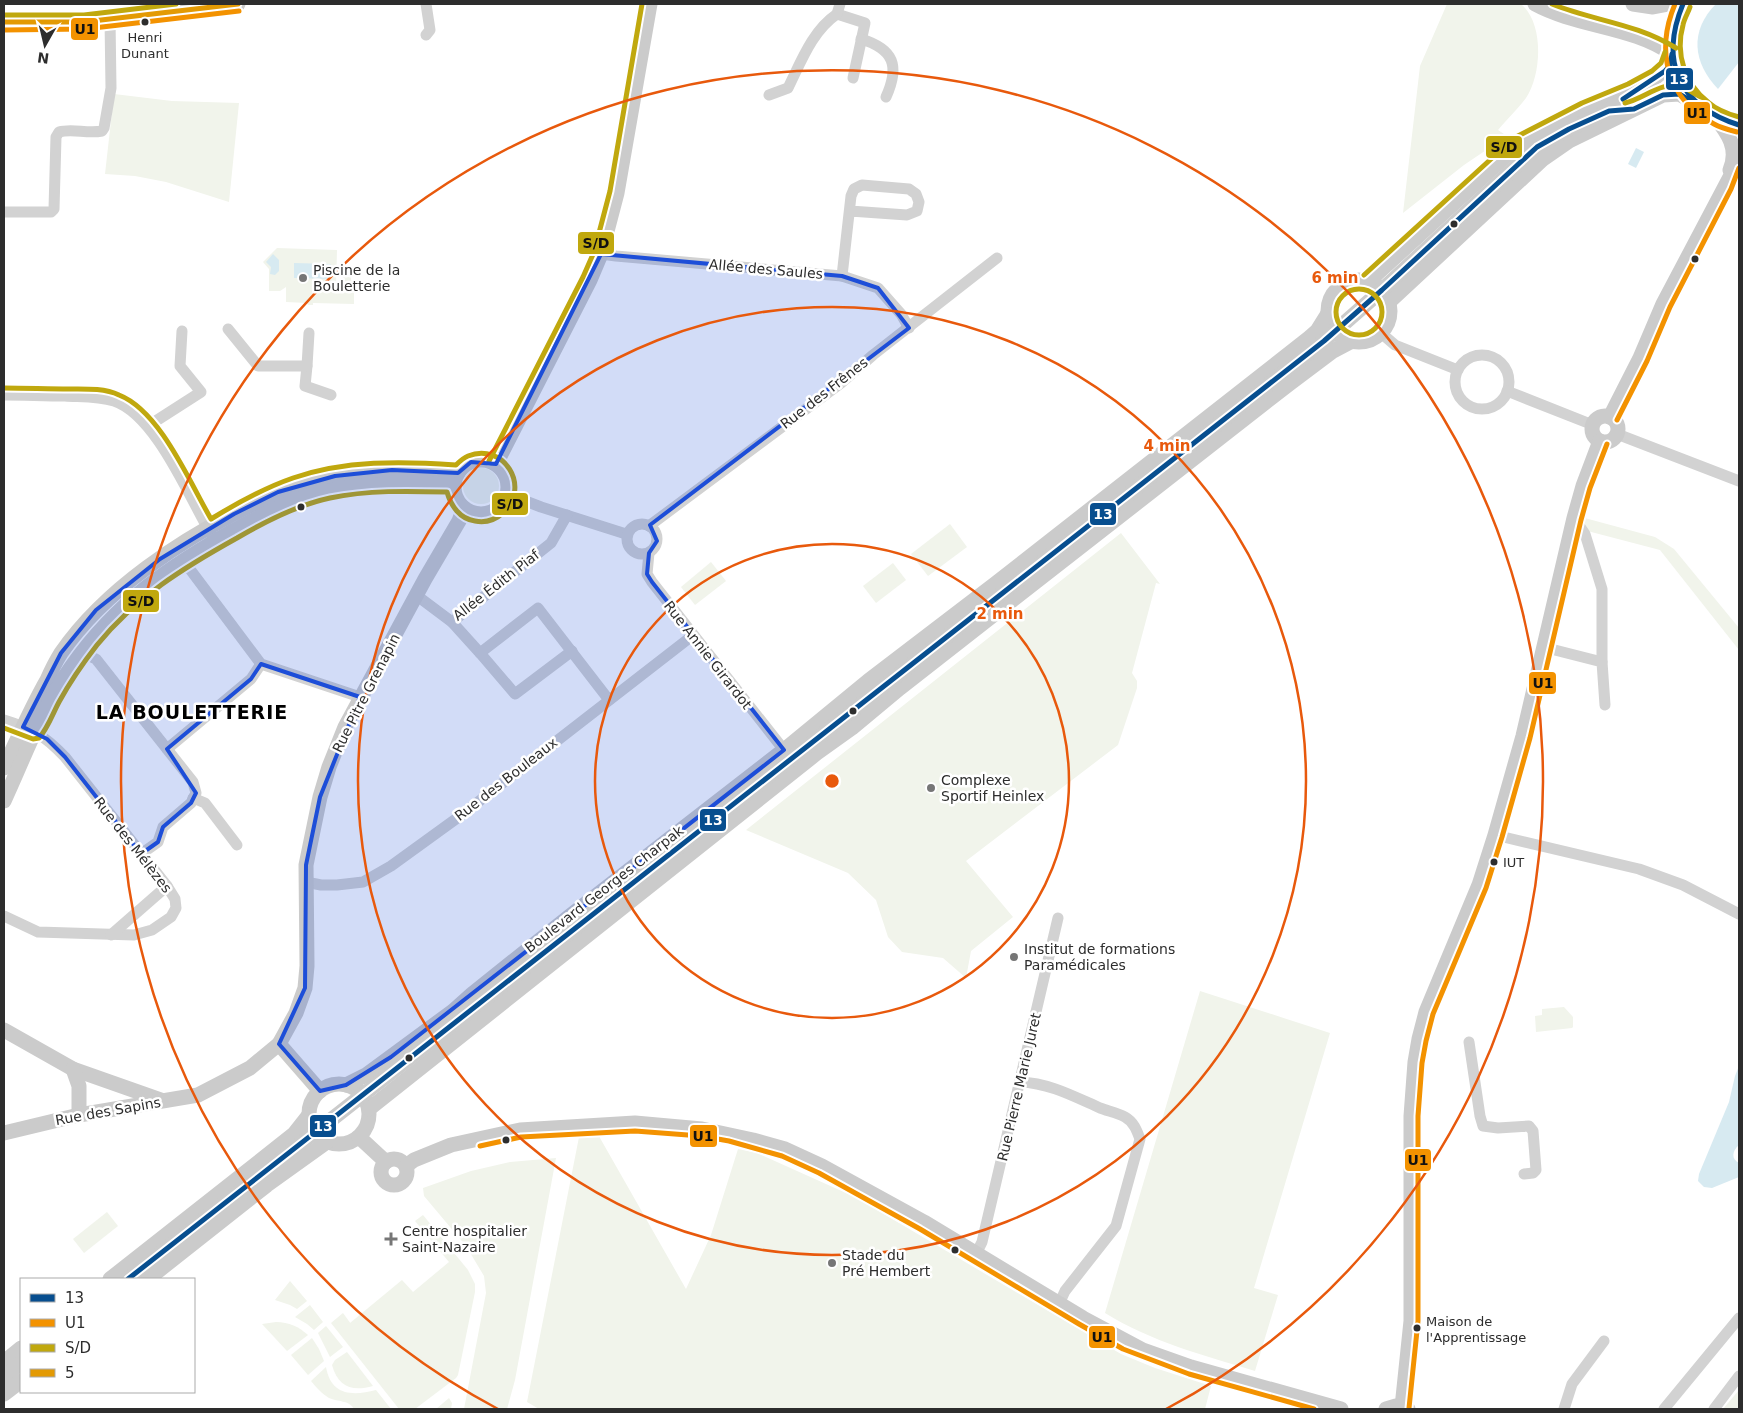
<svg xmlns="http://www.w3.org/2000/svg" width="1743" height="1413" font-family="'DejaVu Sans',sans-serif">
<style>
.green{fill:#f1f4eb}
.water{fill:#d7eaf1}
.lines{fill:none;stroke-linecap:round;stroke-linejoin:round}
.street{stroke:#d2d2d2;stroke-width:11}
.secondary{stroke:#cbcbcb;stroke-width:15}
.bus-1-casing{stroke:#fff;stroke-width:9}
.bus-2-casing{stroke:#fff;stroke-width:9}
.bus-3-casing{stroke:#fff;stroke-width:9}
.bus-4-casing{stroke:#fff;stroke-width:9}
.bus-1{stroke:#074e8f;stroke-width:5}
.bus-2{stroke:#f39200;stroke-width:5}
.bus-3{stroke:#c0a80e;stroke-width:5}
.bus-4{stroke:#e39a04;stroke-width:5}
.marked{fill:#1d4ed8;fill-opacity:0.2;stroke:#1d4ed8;stroke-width:4;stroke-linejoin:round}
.ring{fill:none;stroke:#e8590c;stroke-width:2.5}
.bus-dot{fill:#2d2d2d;stroke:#fff;stroke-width:2}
.poi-dot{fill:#767676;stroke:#fff;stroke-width:2}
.labels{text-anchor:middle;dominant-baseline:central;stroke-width:5;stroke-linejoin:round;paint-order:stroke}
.bus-label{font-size:13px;fill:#2d2d2d;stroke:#fff;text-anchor:start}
.street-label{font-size:14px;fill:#2d2d2d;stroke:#fff}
.poi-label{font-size:14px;fill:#2d2d2d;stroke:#fff;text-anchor:start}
.district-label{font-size:19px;font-weight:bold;letter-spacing:1px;fill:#000;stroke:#fff}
.centre{fill:#e8590c;stroke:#fff;stroke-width:2.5}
.ring-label{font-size:15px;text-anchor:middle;font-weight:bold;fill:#e8590c;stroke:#fff;stroke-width:5;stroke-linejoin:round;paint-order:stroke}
.line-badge{stroke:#fff;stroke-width:2}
.badge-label{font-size:14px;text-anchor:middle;font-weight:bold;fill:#fff}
.pale-badge-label{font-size:14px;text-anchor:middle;font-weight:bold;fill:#111}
</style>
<rect width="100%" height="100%" fill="#fff"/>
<g class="green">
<path d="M1447 4H1521C1544 23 1542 74 1526 98 1518 109 1507 119 1498 130L1507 136 1464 165 1403 213 1420 66Z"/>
<polygon points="114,94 172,101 239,103 229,202 166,182 135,176 105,174"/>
<polygon points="277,248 337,250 336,288 342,288 343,268 354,268 354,275 351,275 351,280 354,280 354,304 313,303 313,305 308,305 307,303 286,302 286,287 280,291 269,291 269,269 263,262"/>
<circle cx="481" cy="486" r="18"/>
<polygon points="1581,517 1655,537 1674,549 1739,628 1739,650 1660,550 1576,528"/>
<polygon points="950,524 967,547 928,576 911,554"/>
<polygon points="1121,533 1160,584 1156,583 1132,673 1137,681 1137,688 1118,745 966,861 1013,917 971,951 966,978 943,958 902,952 888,937 876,900 848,873 746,830"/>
<polygon points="711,562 726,581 695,605 681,587"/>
<polygon points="893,563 906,580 876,603 863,586"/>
<path d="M1200 991 1330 1033 1254 1288 1278 1295 1255 1371C1203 1355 1152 1342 1105 1313Z"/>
<polygon points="1564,1007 1573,1017 1573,1027 1572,1028 1536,1032 1535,1016 1542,1015 1542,1009"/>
<polygon points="600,1135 600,1138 686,1289 711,1235 738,1149 757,1153 855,1197 1121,1354 1155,1368 1211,1386 1205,1409 539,1409 527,1402 579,1137"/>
<polygon points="556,1158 515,1380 507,1409 464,1409 486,1293 484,1276 466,1246 424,1196 423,1188 471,1171 510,1162"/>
<polygon points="107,1212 118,1226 84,1253 73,1239"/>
<polygon points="423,1215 468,1270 475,1284 475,1292 458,1375 456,1378 415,1409 399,1409 331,1323 343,1313 351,1324 350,1323 402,1280 413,1292 449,1262 415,1221"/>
<polygon points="290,1281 307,1301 297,1309 290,1305 275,1300"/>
<polygon points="310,1305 323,1322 314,1330 307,1324 295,1317"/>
<path d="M276 1322C289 1322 299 1327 308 1335L287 1351 262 1324Z"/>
<polygon points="326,1326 343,1347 330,1357 318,1333"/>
<polygon points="312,1338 319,1349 324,1361 308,1375 291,1355"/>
<path d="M347 1352 373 1386C352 1392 338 1387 332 1365L335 1360Z"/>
<path d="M326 1367C331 1396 353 1396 376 1390L391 1409H354C349 1400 338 1402 329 1398 322 1394 316 1387 311 1381Z"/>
<polygon points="1739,1390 1739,1409 1723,1409"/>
<polygon points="449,1398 452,1403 451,1409 436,1409"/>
</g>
<g class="water">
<path d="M1716 4H1739V62L1718 89C1693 63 1689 31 1716 4Z"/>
<polygon points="1636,148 1644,152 1636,168 1628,164"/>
<polygon points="273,254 279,260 279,271 275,275 270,274 271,267 266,262"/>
<polygon points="294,263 331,264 331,279 294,278"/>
<path d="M1739 1066V1145C1732 1151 1731 1159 1739 1163V1177L1712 1188 1704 1187 1698 1181 1699 1174 1729 1102 1735 1076Z"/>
</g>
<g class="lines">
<g class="street">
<polyline points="837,14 865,23 853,78"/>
<polyline points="426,35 430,30 426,4"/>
<path d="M861 39C894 49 900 66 886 97"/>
<path d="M769 95 788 88C801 62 812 31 837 14L840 4"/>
<path d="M4 212H51L54 209 56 137 59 132C72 128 87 134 102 131L104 128 111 88 110 19"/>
<polyline points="601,254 616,256 842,276 878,288 901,314 909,328"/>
<polyline points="842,276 851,196 854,189 862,185 909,189 916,194 919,202 917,211 907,215 850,211"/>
<polyline points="228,329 258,366 307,366 305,386 331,395"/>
<polyline points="1381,333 1395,345 1458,370"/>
<circle cx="1482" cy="382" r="27"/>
<polyline points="307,366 309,333"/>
<polyline points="1507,391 1593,425"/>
<path d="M4 395C24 395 44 396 65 396 81 397 98 396 114 401 156 415 189 497 211 534"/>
<polyline points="148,426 201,392 180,366 182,331"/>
<polyline points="1617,434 1739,481"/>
<polyline points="507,494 541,507 626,534"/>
<polyline points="1574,518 1585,534 1602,589 1602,662"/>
<circle cx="642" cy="539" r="15"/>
<polyline points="649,526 841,383 873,355 997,258"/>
<polyline points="649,553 647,574 652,582 784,750"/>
<polyline points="183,560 261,664 360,697"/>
<polyline points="416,595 452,622 551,543 567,515"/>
<polyline points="452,622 480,653 538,608 609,700"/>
<polyline points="1543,647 1602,662 1605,705"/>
<polyline points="82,653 96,659 193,782 196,793 191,803 163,827 158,842 141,854"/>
<polyline points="480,653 515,694 572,651"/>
<path d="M4 720C33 729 44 735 65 757L167 886 175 899 176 908 171 917 152 930 134 935 38 932 4 916"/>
<polyline points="167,749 251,679 261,664"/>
<polyline points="193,798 205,803 237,845"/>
<polyline points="1495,835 1639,869 1683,885 1739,914"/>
<polyline points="306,882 321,885 337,885 363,882 391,866 460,816 692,636"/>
<polyline points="111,935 167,886"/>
<polyline points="1469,1042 1480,1116 1483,1126 1498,1128 1529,1126 1533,1131 1536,1170 1533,1173 1524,1174"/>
<path d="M1020 1082C1049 1083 1073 1096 1100 1108 1108 1111 1118 1113 1125 1117 1134 1122 1137 1131 1140 1139L1116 1226 1065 1291 1059 1304"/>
<polyline points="976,1254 982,1242 1058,918"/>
<polyline points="1564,1409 1572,1384 1604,1341"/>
<polyline points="1664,1409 1739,1318"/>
<polyline points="1714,1409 1739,1376"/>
</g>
<g class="secondary">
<polyline points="1633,4 1653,7 1669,4"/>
<path d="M1683 4C1656 53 1683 114 1739 125"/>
<polyline points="4,22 84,22 238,4"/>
<path d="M1715 117C1728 133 1739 149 1730 170"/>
<circle cx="1359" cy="311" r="31"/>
<path d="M1369 281 1519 144 1585 110 1631 91 1656 77 1668 67 1672 54C1633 26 1577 27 1535 4"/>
<polyline points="1389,302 1543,159 1569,141 1663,95 1679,94 1697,104"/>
<circle cx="1605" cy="429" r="13"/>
<polyline points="1610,417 1640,358 1663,304 1739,160"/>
<circle cx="481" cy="487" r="27"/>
<polyline points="496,464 590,280 601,254 617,193 650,4"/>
<path d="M4 768C18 738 31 708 47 680 51 671 56 661 61 653 105 589 182 539 251 505 270 496 290 486 311 481 359 469 408 469 458 473"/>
<path d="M4 801C23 760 39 716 63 679 108 610 159 573 229 533 255 519 282 504 311 495 357 482 406 483 453 485"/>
<polyline points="4,1030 73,1069 161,1100"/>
<polyline points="279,1044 320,1091"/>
<polyline points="73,1069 79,1086 79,1115"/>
<circle cx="339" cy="1114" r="30"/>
<polyline points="346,1085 366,1075 453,1011 472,994 571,915 784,750 868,681 995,584 1309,338 1317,331 1327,315"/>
<polyline points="369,1109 817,753 852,728 900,688 1289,384 1333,351 1350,342"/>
<polyline points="4,1133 79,1115 198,1095 250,1068 279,1044 296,1013 305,988 307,966 306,865 320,797 329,767 345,727 425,579 459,521 464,508"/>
<polyline points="359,1137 386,1162"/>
<circle cx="394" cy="1172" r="13"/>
<polyline points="406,1166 414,1160 451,1145 520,1130 635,1123 702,1129 753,1140 785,1149 822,1166 924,1222 1083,1318 1143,1350 1191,1367 1341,1409"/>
<polyline points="110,1279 294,1134 309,1115"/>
<polyline points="128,1279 1324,341 1382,290 1537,147 1569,129 1609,111 1631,91"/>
<polyline points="148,1279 267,1185 327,1142"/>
<polyline points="4,1362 21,1348"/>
<polyline points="4,1377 21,1363"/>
<polyline points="4,1394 21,1381"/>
<polyline points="1402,1407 1411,1321 1411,1116 1415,1062 1419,1039 1426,1012 1479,885 1495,835 1523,736 1574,518 1583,486 1600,441"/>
<polyline points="1386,1409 1396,1406 1408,1409"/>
</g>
<defs>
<g id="bus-1">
<path d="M1683 4C1659 62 1679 106 1739 125"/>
<polyline points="1623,99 1665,71 1670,65 1672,54"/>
<polyline points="128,1279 1324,341 1382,290 1537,147 1569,129 1609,111 1634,109 1663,95 1679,94 1697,104"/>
</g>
<g id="bus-2">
<path d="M1675 4C1655 52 1667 99 1714 124 1721 128 1729 130 1737 132"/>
<polyline points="4,30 85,29 239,11"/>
<polyline points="1617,420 1647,361 1670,307 1731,189 1739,168"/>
<polyline points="480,1146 521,1137 635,1131 701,1136 729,1141 782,1156 819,1173 920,1229 1079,1324 1123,1349 1189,1374 1314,1409"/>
<polyline points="1409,1408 1418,1321 1418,1116 1422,1063 1426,1041 1433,1014 1486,888 1502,837 1530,738 1581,520 1590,488 1607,444"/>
</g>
<g id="bus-3">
<path d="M1552 4C1594 21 1635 23 1676 48"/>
<path d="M1690 7C1688 13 1684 19 1683 25 1675 53 1685 85 1708 102 1717 110 1728 114 1739 117"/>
<polyline points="4,15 84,15 176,4"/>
<path d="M1625 103C1644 99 1662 80 1683 87 1689 90 1695 94 1701 97"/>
<polyline points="1364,275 1514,138 1582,103 1628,84 1652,71 1661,63 1665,52"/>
<circle cx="1359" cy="312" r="23"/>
<polyline points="489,461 583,277 594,252 610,191 642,4"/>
<path d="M4 728 33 739 39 738C48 728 53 713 59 702 70 682 83 663 97 645 136 597 183 568 237 538 266 521 297 505 330 498 368 490 408 491 447 492 451 506 460 519 475 521 485 523 495 520 503 513 532 486 503 442 468 456 463 458 459 462 456 465 402 461 345 460 293 478 264 488 237 503 211 519 189 481 160 411 119 395 104 388 85 389 69 389 48 389 26 388 4 388"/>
</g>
<polyline id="bus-4" points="4,22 84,22 238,4"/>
</defs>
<use href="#bus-1" class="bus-1-casing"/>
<use href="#bus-2" class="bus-2-casing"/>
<use href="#bus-3" class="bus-3-casing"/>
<use href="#bus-4" class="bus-4-casing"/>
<use href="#bus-1" class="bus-1"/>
<use href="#bus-2" class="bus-2"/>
<use href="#bus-3" class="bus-3"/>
<use href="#bus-4" class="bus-4"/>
</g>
<path class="marked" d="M601 254 842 276 878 288 909 328 650 525 657 541 649 553 647 574 652 582 784 750 391 1057 346 1085 320 1091 279 1044 305 988 306 865 320 797 360 697 261 664 251 679 167 749 196 793 191 803 163 827 158 842 141 854 65 757 47 739 23 727 61 653 96 610 160 559 234 514 278 492 335 476 392 470 458 473 471 462 496 464Z"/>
<g class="ring">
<circle cx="832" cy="781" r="237"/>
<circle cx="832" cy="781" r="474"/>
<path d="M498 1409A711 711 0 1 1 1166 1409"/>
</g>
<g class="bus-dot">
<circle cx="145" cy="22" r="4.5"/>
<circle cx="1454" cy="224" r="4.5"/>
<circle cx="1695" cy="259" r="4.5"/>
<circle cx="301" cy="507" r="4.5"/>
<circle cx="853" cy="711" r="4.5"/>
<circle cx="1494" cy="862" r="4.5"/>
<circle cx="409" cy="1058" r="4.5"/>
<circle cx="506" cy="1140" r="4.5"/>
<circle cx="955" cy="1250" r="4.5"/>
<circle cx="1417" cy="1328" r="4.5"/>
</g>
<g class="poi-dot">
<circle cx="303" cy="278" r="5"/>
<circle cx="931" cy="788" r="5"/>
<circle cx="1014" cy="957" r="5"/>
<path d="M388.5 1231.5h5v5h5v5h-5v5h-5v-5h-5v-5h5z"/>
<circle cx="832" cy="1263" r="5"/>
</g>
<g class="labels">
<g class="bus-label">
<text x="145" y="37" text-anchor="middle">Henri<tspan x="145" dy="16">Dunant</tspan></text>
<text x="1503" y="862">IUT</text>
<text x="1426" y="1321">Maison de<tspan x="1426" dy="16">l'Apprentissage</tspan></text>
</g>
<g class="street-label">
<text transform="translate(766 269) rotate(5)">Allée des Saules</text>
<text transform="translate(824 393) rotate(-38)">Rue des Frênes</text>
<text transform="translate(496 585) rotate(-38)">Allée Édith Piaf</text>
<text transform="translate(708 655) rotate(52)">Rue Annie Girardot</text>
<text transform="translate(366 693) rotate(-63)">Rue Pitre Grenapin</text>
<text transform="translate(506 779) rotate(-38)">Rue des Bouleaux</text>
<text transform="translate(133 845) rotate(52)">Rue des Mélèzes</text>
<text transform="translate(604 889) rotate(-38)">Boulevard Georges Charpak</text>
<text transform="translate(1019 1087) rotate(-77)">Rue Pierre Marie Juret</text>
<text transform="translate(108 1111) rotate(-10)">Rue des Sapins</text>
</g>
<g class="poi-label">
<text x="313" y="270">Piscine de la<tspan x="313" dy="16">Bouletterie</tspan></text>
<text x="941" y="780">Complexe<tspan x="941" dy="16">Sportif Heinlex</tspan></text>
<text x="1024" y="949">Institut de formations<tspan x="1024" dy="16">Paramédicales</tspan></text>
<text x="402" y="1231">Centre hospitalier<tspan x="402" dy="16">Saint-Nazaire</tspan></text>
<text x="842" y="1255">Stade du<tspan x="842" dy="16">Pré Hembert</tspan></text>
</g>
<g class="district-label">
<text x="192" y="712">LA BOULETTERIE</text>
</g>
</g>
<circle cx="832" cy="781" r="8" class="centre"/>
<g class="ring-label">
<text x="1335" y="283">6 min</text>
<text x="1167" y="451">4 min</text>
<text x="1000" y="619">2 min</text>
</g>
<g class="line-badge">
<rect x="70" y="17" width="29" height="24" rx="5" fill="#f39200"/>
<rect x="1665" y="67" width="29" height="24" rx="5" fill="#074e8f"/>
<rect x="1683" y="101" width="28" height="24" rx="5" fill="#f39200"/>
<rect x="1485" y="135" width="38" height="24" rx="5" fill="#c0a80e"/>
<rect x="577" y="231" width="38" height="24" rx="5" fill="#c0a80e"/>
<rect x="491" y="492" width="38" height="24" rx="5" fill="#c0a80e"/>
<rect x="1089" y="502" width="28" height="24" rx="5" fill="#074e8f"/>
<rect x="122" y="589" width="38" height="24" rx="5" fill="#c0a80e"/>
<rect x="1528" y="671" width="29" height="24" rx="5" fill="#f39200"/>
<rect x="699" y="808" width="28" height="24" rx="5" fill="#074e8f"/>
<rect x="309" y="1114" width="28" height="24" rx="5" fill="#074e8f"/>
<rect x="689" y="1124" width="29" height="24" rx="5" fill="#f39200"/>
<rect x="1404" y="1148" width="28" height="24" rx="5" fill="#f39200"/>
<rect x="1088" y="1325" width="28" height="24" rx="5" fill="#f39200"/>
</g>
<g class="badge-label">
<text x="1679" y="84">13</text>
<text x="1103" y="519">13</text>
<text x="713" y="825">13</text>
<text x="323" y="1131">13</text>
</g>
<g class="pale-badge-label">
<text x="85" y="34">U1</text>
<text x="1697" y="118">U1</text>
<text x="1504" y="152">S/D</text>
<text x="596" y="248">S/D</text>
<text x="510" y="509">S/D</text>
<text x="141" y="606">S/D</text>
<text x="1543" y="688">U1</text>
<text x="703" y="1141">U1</text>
<text x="1418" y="1165">U1</text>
<text x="1102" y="1342">U1</text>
</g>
<rect width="1743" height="1413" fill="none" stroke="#2d2d2d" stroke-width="10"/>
<rect x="20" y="1278" width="175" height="115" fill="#ffffff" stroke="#ababab"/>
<rect x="30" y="1294" width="25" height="8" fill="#074e8f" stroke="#ababab"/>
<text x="65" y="1303" font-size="15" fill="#2d2d2d">13</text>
<rect x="30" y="1319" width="25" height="8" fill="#f39200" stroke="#ababab"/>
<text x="65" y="1328" font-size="15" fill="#2d2d2d">U1</text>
<rect x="30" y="1344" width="25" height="8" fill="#c0a80e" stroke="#ababab"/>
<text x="65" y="1353" font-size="15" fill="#2d2d2d">S/D</text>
<rect x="30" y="1369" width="25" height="8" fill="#e39a04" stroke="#ababab"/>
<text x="65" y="1378" font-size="15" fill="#2d2d2d">5</text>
<g transform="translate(45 45) rotate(188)" stroke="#ffffff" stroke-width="4" paint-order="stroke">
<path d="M0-4L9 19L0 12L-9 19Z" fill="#2d2d2d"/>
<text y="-8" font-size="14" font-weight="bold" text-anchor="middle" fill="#2d2d2d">N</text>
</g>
</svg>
